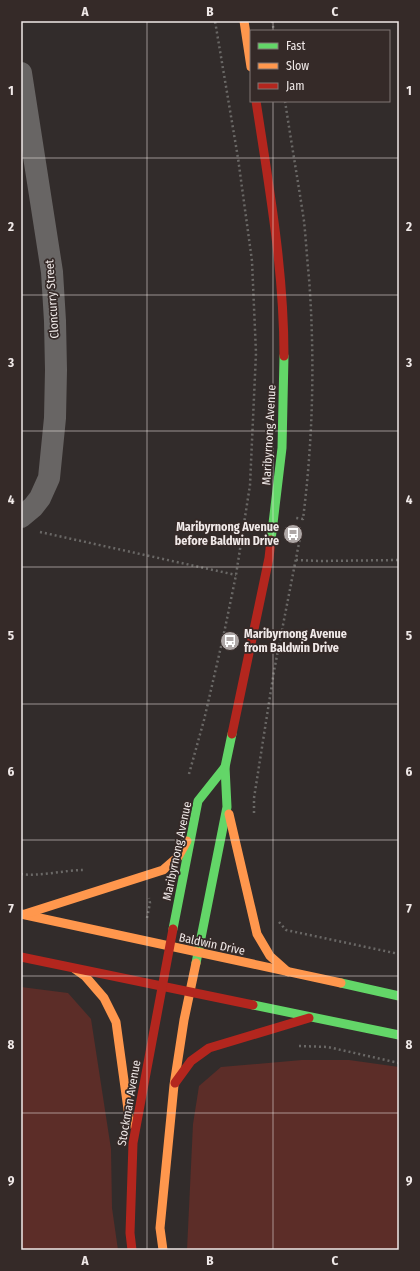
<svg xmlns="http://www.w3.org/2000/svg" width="420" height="1271" font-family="'Fira Sans Condensed',sans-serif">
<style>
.green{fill:#5c2d28}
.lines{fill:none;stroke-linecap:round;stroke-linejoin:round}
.path{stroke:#6a6866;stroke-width:2.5;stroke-dasharray:2 3;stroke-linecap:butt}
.street{stroke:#686564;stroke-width:22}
.fast{stroke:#63d668;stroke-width:9}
.slow{stroke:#ff974d;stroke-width:9}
.jam{stroke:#b3261e;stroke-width:9}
.grid{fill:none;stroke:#f0e9e8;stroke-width:1;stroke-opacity:0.55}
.labels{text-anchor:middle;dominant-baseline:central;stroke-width:3.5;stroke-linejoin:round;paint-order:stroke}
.street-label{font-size:12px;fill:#f0e9e8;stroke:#352a28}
.poi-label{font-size:12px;font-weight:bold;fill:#f0e9e8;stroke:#352a28;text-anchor:end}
.neatline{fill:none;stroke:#f0e9e8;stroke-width:1.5}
.grid-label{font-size:13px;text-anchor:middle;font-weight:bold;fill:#f0e9e8}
</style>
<rect width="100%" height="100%" fill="#322c2b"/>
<g class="green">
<polygon points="21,987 68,993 91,1019 111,1149 112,1208 118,1250 21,1250"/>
<polygon points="302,1060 349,1060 399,1067 399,1250 187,1250 193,1124 199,1086 221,1067"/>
</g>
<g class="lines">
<g class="path">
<polyline points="272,21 274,31"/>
<path d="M285 101C291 141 298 181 304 221 306 240 307 259 309 278 315 359 313 439 303 519L296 518"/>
<polyline points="40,532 236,575"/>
<polyline points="296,560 321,561 399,560"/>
<polyline points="189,774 204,720 223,638 236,575 250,485 256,353 252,261 238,158 215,21"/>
<polyline points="254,813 254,798 274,671 300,538 295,535"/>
<path d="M21 874C38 877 65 870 84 870"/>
<polyline points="147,918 150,903 149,898"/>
<polyline points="279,922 286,930 399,954"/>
<polyline points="299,1046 328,1047 399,1063"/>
</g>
<polyline class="street" points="21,73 52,272 55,321 56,370 55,418 49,478 40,498 33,507 21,517"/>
<g class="fast">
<polyline points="271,540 282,448 284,356"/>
<polyline points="173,929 198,801 225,767"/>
<polyline points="196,963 227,807 225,767 232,734"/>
<polyline points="341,983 399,996"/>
<polyline points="253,1005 399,1035"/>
</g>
<g class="slow">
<polyline points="244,21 251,67"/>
<polyline points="229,814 257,934 270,956 288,972"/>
<polyline points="21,914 341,983"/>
<polyline points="25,914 163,870 178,857 187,841"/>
<polyline points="75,969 85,976 104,998 116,1022 130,1124"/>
<polyline points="163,1250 160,1228 174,1085 184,1020 196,963"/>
</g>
<g class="jam">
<path d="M256 101C269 186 284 270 284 356"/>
<polyline points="232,734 269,558 271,540"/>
<polyline points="21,957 253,1005"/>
<polyline points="175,1083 191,1061 209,1048 309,1018"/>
<polyline points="132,1250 130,1233 133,1143 173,929"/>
</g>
</g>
<path class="grid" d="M147 21V1250M273 21V31M273 101V1250M21 158H399M21 295H399M21 431H399M21 567H399M21 704H399M21 840H399M21 976H399M21 1113H399"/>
<defs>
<symbol id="bus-disc" viewBox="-11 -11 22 22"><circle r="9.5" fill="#aea7a6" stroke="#352a28"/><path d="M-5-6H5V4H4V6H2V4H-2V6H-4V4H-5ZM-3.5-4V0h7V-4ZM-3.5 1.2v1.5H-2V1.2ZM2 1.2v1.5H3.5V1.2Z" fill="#fff"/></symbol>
</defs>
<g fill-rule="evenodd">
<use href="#bus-disc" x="282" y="523" width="22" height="22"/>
<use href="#bus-disc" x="219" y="630" width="22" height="22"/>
</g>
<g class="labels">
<g class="street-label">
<text transform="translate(52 299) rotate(-94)">Cloncurry Street</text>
<text transform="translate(269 435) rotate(-87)">Maribyrnong Avenue</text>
<text transform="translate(177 851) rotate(-78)">Maribyrnong Avenue</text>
<text transform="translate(212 944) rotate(12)">Baldwin Drive</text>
<text transform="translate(129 1103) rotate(-80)">Stockman Avenue</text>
</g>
<g class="poi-label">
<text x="279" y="527">Maribyrnong Avenue<tspan x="279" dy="14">before Baldwin Drive</tspan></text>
<text x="244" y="634" text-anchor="start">Maribyrnong Avenue<tspan x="244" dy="14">from Baldwin Drive</tspan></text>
</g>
</g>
<rect width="420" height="1271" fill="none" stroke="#352a28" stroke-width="44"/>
<rect x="250" y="30" width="140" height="72" fill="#352a28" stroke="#807675"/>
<rect x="258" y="43" width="20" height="6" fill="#63d668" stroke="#807675"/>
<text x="286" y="50" font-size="12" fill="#f0e9e8">Fast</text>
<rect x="258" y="63" width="20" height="6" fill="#ff974d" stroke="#807675"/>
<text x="286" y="70" font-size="12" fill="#f0e9e8">Slow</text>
<rect x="258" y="83" width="20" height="6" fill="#b3261e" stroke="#807675"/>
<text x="286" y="90" font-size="12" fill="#f0e9e8">Jam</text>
<rect x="22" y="22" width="376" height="1227" class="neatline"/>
<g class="grid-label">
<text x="85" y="16">A</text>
<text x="210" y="16">B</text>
<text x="335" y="16">C</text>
<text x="11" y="95">1</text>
<text x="409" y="95">1</text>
<text x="11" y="231">2</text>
<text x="409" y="231">2</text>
<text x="11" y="367">3</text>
<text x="409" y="367">3</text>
<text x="11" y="504">4</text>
<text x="409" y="504">4</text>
<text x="11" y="640">5</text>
<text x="409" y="640">5</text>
<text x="11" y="776">6</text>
<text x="409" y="776">6</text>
<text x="11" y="913">7</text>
<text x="409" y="913">7</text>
<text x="11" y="1049">8</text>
<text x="409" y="1049">8</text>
<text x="11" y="1185">9</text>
<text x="409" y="1185">9</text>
<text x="85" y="1265">A</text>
<text x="210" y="1265">B</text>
<text x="335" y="1265">C</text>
</g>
</svg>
